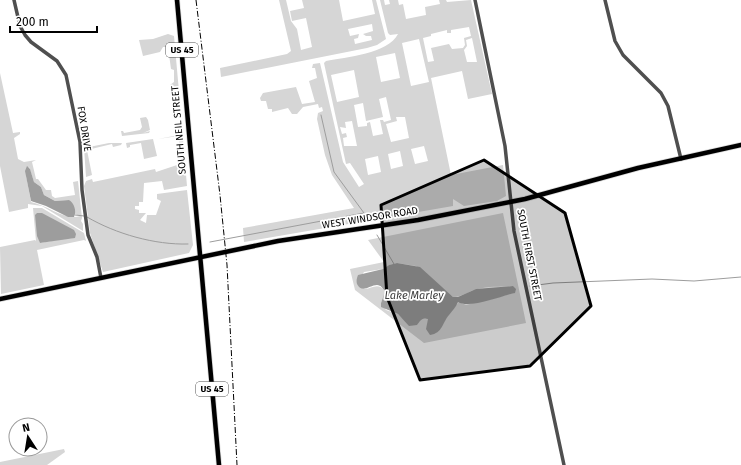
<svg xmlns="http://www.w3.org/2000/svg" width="741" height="465" font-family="'Fira Sans',sans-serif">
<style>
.green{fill:#d6d6d6;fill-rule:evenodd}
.water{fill:#9d9d9d}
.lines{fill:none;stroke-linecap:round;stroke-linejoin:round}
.stream{stroke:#9d9d9d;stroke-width:1}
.major-casing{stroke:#dbdbdb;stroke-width:6}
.minor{stroke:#4f4f4f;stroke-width:3.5}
.major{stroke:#000;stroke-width:4.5}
.rail{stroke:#000;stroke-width:1;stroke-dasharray:6 2 1 2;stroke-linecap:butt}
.marked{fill:#000;fill-opacity:0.2;stroke:#000;stroke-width:3;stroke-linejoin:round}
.labels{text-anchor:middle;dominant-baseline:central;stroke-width:3.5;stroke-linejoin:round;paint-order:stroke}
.shield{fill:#fff;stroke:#4c4c4c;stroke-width:1}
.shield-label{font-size:9px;font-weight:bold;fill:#000}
.street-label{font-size:10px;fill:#000;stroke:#fff}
.water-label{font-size:11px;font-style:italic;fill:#3e3e3e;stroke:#fff}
</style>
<rect width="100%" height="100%" fill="#fff"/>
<g class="green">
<path d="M279 0H286L291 21 297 29 301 50 312 47 306 18 292 21 290 11 304 8 302 0H339L343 21 375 14 372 0H376L386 39 377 45 367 48 221 77 220 68 287 54 291 51ZM372 24 373 31 363 34 366 36H371L372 40 355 44 354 39 358 38 359 34 350 36 348 29Z"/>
<path d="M380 0H384L385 5 390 4 389 0H398L399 5 403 4 406 19 426 15 425 7 440 4 439 0H446L447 2 471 0 492 94 468 99 462 71 431 78 451 175 503 165 506 196 497 201 464 206 453 199V206L244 242 243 228 354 208 332 175 325 155 317 119 318 113 323 111 322 107 319 108 318 104 303 107 297 114H292L288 108 272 112V109H268L266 101H261L260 98 263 93 296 87 302 104 315 102 309 81 317 78 315 68H312L313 64 320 63 343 162 359 187 364 184 350 163 346 164 324 63 326 61C346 57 388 54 398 34L390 35 388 33ZM469 27 471 36 464 38 465 45 463 48 452 49 449 44 431 48 434 61 428 62 423 38 431 36V34L447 30V33H451V30ZM472 38 477 62H467L464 50 467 46 466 40ZM419 39 429 82 411 86 402 43ZM395 53 400 78 381 82 376 57ZM354 70 359 97 337 102 331 75ZM386 97 391 120 384 122 383 120H380L383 134 373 136 370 122 367 123V126L358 127 354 105 363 103 366 121 383 117 379 99ZM396 117H405L409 138 391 142 386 124 397 121ZM352 121 357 146H344L343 138 347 137 346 133 342 134 340 127 346 128 345 122ZM424 146 428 161 415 164 411 149ZM400 151 403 166 391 169 388 154ZM378 156 381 172 368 175 365 159Z"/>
<polygon points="168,34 174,36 180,103 178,103 177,92 173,91 170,85 174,82 174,70 171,69 168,47 163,47 160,52 143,56 139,40 153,39"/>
<path d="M0 73 13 133 20 132V134L14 138 18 159 24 162 36 160 32 162 36 179H38L46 190H51L52 196 55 198 75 195 73 182 78 181 82 218 81 221 83 224V231L42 206 28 204V208L9 212 0 166ZM29 167 34 182 41 187 44 195 55 201 69 200 75 214 80 216C65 221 47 205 31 202L26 175Z"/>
<polygon points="146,117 148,120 150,130 143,133 150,131 149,133 122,136 133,135 122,136 121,131 123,131 124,133 140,130 142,127 140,118"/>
<polygon points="179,135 183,140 187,186 164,190 162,181 144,183 143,202 139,202 139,206 135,206 135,209 139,210 139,213 146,213 140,220 146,223 147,215 156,215 161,201 157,199 157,194 187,190 193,245 189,253 103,272 90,233 84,186 86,181 92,179 93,182 155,169 156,172 183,163 178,136 158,139"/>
<polygon points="153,139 157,156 144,159 141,143 130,145 130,147 127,148 126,143"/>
<polygon points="109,143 122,143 121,145 113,147 112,144 87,150 92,175 86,177 84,148"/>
<path d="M33 208H42L84 233 86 241 84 240 37 250 44 285 1 294 0 247 35 240 36 241ZM37 228 73 239 68 238 40 243Z"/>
<path d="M503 213 526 323 424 343 355 290 350 269 384 262 368 240ZM397 263 416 266 453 297C462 297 469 291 477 289 489 286 501 287 513 286L514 293 466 305 459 302 448 315 421 319 402 318 398 314 386 310 381 303 385 291C375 278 366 298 357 283L364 272 383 269 389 265Z"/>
<polygon points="64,449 65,452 47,465 0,465 0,462"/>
</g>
<g class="water">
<path d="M27 166 30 169 34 182 41 187 44 195 55 201 69 200C74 203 77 211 74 217H68L46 206 31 201 25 171Z"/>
<polygon points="37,213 42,213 74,230 76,234 75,238 40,243 37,236 35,215"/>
<path d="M397 263 420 267 453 297H458L476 289 513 286 516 289 515 293C501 296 470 309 458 302 456 307 453 310 449 315 442 323 443 333 430 335L426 329 428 319C422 317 420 321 417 325L409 326 398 314 381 307V303L385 291C383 289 381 285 377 285 370 285 362 294 357 284 356 280 357 278 358 275L383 269 389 265Z"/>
</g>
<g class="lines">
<g class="stream">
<polyline points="321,115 334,172 364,213"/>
<polyline points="75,215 84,216"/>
<path d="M87 217C116 234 155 245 188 244"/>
<polyline points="377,235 394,264"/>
<polyline points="210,242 364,213 371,221"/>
<polyline points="530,286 553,283 652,279 694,281 741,277"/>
</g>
<defs>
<g id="major">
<polyline points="177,0 219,465"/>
<polyline points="0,299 278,241 418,220 525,199 638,168 741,145"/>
</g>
</defs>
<use href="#major" class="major-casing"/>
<g class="minor">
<polyline points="14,0 20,26 25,35 31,42 57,61 66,75 80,142 82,190 88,235 97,257 101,278"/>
<polyline points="475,0 505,146 514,231 564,465"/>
<polyline points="605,0 615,41 623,55 661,93 668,106 681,159"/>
</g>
<use href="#major" class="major"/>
<polyline class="rail" points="196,0 220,195 227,265 237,465"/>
</g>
<path class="marked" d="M484 160 565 213 591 306 530 366 420 380 387 297 381 205Z"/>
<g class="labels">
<g class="shield">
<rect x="166" y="43" width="32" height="14" rx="3"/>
<rect x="196" y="382" width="32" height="14" rx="3"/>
</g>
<g class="shield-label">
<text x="182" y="50">US 45</text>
<text x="212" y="389">US 45</text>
</g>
<g class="street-label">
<text transform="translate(84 129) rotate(81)">FOX DRIVE</text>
<text transform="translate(179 130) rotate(-95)">SOUTH NEIL STREET</text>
<text transform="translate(370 218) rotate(-9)">WEST WINDSOR ROAD</text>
<text transform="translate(529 255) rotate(79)">SOUTH FIRST STREET</text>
</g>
<g class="water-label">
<text x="414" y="295">Lake Marley</text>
</g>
</g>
<g transform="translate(28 437) rotate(348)"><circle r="19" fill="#ffffff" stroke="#999999"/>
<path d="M0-3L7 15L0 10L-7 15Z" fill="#000000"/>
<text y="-6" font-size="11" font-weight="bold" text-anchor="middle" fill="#000000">N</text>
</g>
<path d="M10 26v6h87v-6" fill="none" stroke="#000000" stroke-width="2"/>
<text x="16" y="26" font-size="12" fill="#000000" stroke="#ffffff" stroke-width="3" paint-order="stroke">200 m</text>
</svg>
